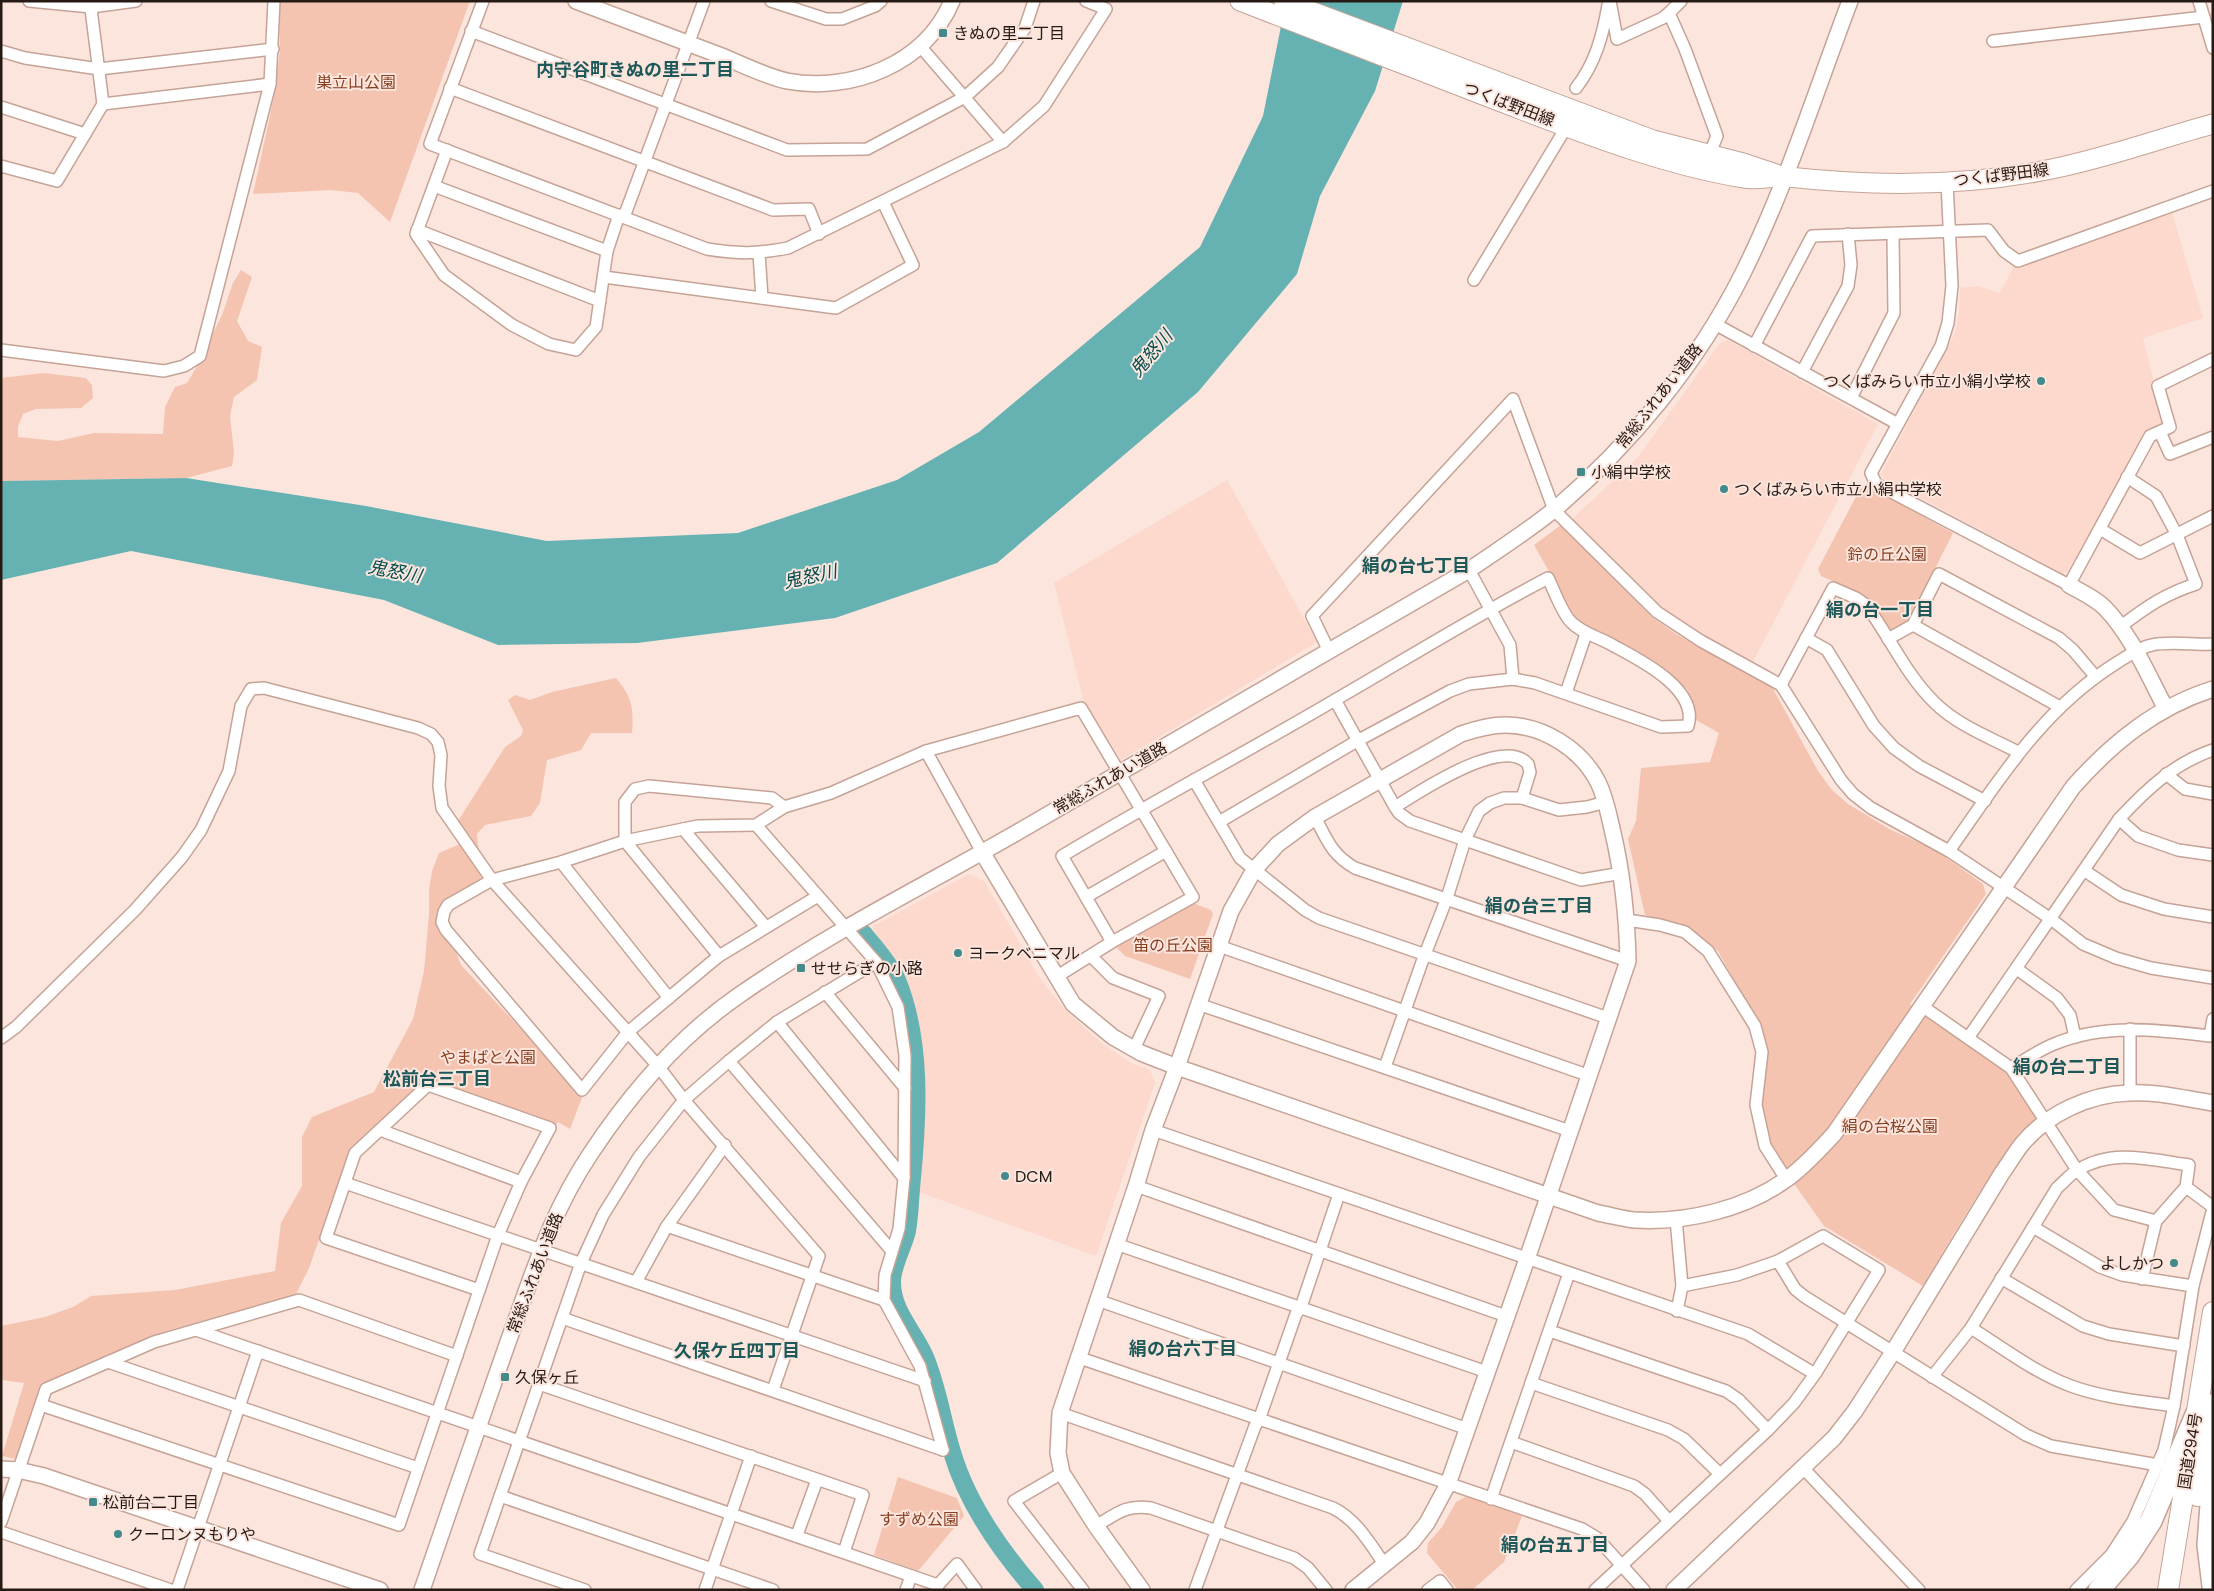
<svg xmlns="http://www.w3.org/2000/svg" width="2214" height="1591" font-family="Poppins,'Noto Sans JP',sans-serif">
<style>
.built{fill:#fcd9cc}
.green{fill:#f4c4b1}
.water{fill:#66b2b3}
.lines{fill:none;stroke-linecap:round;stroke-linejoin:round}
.river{stroke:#66b2b3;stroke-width:18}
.minor-casing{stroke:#c5a396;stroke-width:14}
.tertiary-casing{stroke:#c5a396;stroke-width:18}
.primary-casing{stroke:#c5a396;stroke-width:21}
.trunk-casing{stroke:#c5a396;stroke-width:22}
.motorway-casing{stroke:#c5a396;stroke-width:24}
.minor{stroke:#fff;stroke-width:11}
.tertiary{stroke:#fff;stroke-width:15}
.primary{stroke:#fff;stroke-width:19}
.trunk{stroke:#fff;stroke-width:20}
.motorway{stroke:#fff;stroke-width:21}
.poi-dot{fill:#428a8b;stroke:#fbe5dd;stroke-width:2}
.labels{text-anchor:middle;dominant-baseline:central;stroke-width:4;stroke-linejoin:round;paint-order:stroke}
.poi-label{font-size:16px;fill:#261a15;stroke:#fbe5dd;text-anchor:start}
.park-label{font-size:16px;fill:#863f21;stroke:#fbe5dd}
.street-label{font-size:16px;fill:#261a15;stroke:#fbe5dd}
.neighbourhood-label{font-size:18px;font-weight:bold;fill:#1e595a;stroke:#fbe5dd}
.water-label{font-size:18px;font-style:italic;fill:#034d4e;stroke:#fbe5dd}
</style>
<rect width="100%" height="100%" fill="#fbe5dd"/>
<g class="built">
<polygon points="2171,209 2203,318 2143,338 2164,425 2149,430 2068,572 2062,573 1883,478 1881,474 1955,333 1959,313 1960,288 1978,286 2000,293 2014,266"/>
<polygon points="1728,340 1878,424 1752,663 1681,623 1651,601 1571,520 1638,457 1720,343"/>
<polygon points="1227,480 1317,642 1121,760 1083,699 1054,583"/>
<polygon points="969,874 984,881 1041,980 1068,1013 1103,1044 1131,1063 1150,1070 1155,1083 1096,1256 916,1191 923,1054 918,1027 906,985 894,962 872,927"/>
</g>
<g class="green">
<polygon points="279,1 470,1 390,222 358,193 330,190 253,194 274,97 280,50"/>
<polygon points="241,270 252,277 237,321 248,341 262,347 257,380 234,397 230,416 234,453 232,466 186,478 1,481 1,378 43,373 86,378 92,385 93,398 81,408 36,409 23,414 18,427 18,437 58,441 94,433 163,434 165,407 175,387 187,383 196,368 222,315 233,283"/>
<polygon points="1869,487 1953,533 1908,622 1894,631 1888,629 1866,600 1851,589 1821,576 1818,569 1860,489"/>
<path d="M1561 525 1653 618 1676 634 1772 687 1818 771 1832 790 1848 804 1891 830 1934 849 1983 884 1986 894 1910 1004 2007 1071 2036 1118C1990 1168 1958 1228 1923 1286L1824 1226 1785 1171 1767 1137 1760 1105 1758 1024 1718 951 1685 927 1645 915 1628 839 1636 821 1641 768 1710 762 1719 733 1696 720 1687 689 1634 649 1583 627 1577 621 1534 545Z"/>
<path d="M616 678C632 697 634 708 632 733H591L581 750 547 760 540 803 531 816 485 825 477 834 481 879 451 896 440 911 461 965 583 1095 570 1129 558 1122 555 1126 439 1083 420 1085 350 1152 309 1268 295 1296 169 1330 41 1387 15 1459 2 1456 24 1383 1 1380V1326L45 1317 73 1307 91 1296 175 1290 275 1271 281 1223 302 1186V1137L312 1117 374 1092 413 1019 424 971 429 915V890L432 871 439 853 460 844 458 821 505 747 521 736 523 730 508 700 515 695 530 700 552 692Z"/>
<polygon points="1193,903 1211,910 1213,914 1190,979 1125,956 1116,947"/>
<polygon points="898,1477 957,1498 964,1516 918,1571 874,1555"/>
<polygon points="1467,1496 1522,1516 1504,1562 1472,1590 1458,1590 1427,1553 1428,1543 1442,1527 1456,1502"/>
</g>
<polygon class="water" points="1286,1 1403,1 1375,91 1320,196 1297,274 1198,392 997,563 835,618 637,643 498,645 384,600 131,551 1,580 1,481 186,478 366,506 547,541 738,533 897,480 979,432 1200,247 1263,116"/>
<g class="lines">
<path class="river" d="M864 934C875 948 890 964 897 980 922 1041 918 1114 912 1178 910 1196 910 1214 907 1231 903 1248 892 1265 892 1282 892 1312 914 1331 925 1357 938 1388 942 1420 952 1452 967 1503 1000 1550 1035 1590"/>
<defs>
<g id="minor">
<polyline points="29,1 91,7 136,1"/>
<polyline points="90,1 103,104"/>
<path d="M483 1 430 144 707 249C739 254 757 254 788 248L1003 142 1044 106 1106 9 1086 1"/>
<polyline points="771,1 826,19 842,19 875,6 881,1"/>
<polyline points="1610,1 1617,39 1663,18 1669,13"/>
<polyline points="1681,1 1669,13 1685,49 1717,136 1709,155"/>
<polyline points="2199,1 2213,48"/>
<polyline points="471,31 787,150 867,149 965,97 998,67 1025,28 1034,1"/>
<polyline points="1993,41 2204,17"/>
<polyline points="920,46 1003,142"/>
<polyline points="1,51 25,58 99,69 273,49"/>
<polyline points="450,88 773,210 809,209 819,234"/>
<path d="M1576 88C1595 64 1603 35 1608 5"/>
<polyline points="1,107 85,134"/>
<polyline points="447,150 416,234 444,275 512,325 549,344 576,350 596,327 607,251 619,215"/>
<polyline points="1,166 57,181 103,104 270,84"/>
<polyline points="1947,182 1952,286 1948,323 1941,346 1871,473 1876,484 2069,585 2150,436 2170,427 2158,386 2213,359"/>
<polyline points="434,186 607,251"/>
<polyline points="624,217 704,1"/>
<polyline points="417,230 600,301"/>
<polyline points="759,253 762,298"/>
<polyline points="604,277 836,308 913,265 883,202"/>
<polyline points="1474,280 1567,126"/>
<polyline points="1715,324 1898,424"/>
<polyline points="1754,346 1812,236 1988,230 2004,251 2018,261 2213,191"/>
<polyline points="1,350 164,371 184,366 200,356 270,84 274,1"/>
<polyline points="1802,372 1848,286 1851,265 1848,234"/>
<polyline points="1851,398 1894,313 1893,234"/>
<polyline points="2160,432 2170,454 2213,437"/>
<polyline points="2100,529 2140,553 2213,516"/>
<polyline points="1469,570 1510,645 1513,679"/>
<polyline points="1913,625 2060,707"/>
<path d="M2120 627C2146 607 2165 594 2196 584L2177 535 2156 496 2127 477"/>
<polyline points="1806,638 1827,650 1874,726 1894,748 1919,766 1985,801"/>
<polyline points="1888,639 1913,625 1939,574 2059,638 2073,650 2095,676"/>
<polyline points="1329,651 1312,616 1513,399 1554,510 1657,612 1701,641 1781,685 1841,780 1853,794 1871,808 1949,851 2051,919 2083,944 2116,958 2151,968 2213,978"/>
<path d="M1781 685 1833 588 1856 598 1866 605C1890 637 1906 675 1935 703 1957 725 1991 738 2018 752"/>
<polyline points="1566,693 1586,634"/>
<polyline points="1335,700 1395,807 1399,813 1410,821 1581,880 1622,873"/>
<polyline points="926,751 982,852"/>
<polyline points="2166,774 2185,789 2213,794"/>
<polyline points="1194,780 1240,858 1305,910 1319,918 1608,1018"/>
<path d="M1395 807C1419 792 1503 735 1528 764L1530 772 1522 798"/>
<path d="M1315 817C1327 840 1332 855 1355 868L1628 961"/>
<polyline points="2119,819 2138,836 2178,850 2213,855"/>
<polyline points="756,825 876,962 898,1007 905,1055 904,1178 899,1229 885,1275 884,1300 920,1366 943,1450"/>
<polyline points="683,829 766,927"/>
<path d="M1949 851C1999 780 2042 709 2118 662 2128 656 2140 647 2152 645 2167 641 2196 645 2213 644"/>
<polyline points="561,862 669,998"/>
<polyline points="2085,871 2121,895 2164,909 2213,917"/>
<polyline points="818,896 719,956 708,965 628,1032 582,1090 446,930 442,922 444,912 448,905 492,880 561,862 625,841 683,829 698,826 756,825 784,807 831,793 926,751 1081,708 1193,897 1112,942 1056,977"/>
<polyline points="1086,897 1166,851"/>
<polyline points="1627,920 1660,925 1685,932 1708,951 1755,1026 1762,1052 1756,1105 1765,1146 1786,1179"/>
<path d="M1112 942 1062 856C1152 802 1245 753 1335 700 1406 659 1475 616 1548 578 1554 590 1562 613 1571 622 1583 634 1599 637 1614 646 1640 660 1699 689 1688 726L1661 727 1535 683 1513 679 1469 684 1450 691 1357 741 1219 822"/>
<polyline points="1219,946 1590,1076"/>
<polyline points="719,956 625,841 625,802 635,789 649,786 772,798 784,807"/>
<polyline points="1091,956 1113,978 1159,996 1134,1049"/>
<polyline points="2017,969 2057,998 2070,1015 2075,1037"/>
<polyline points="825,992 905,1088"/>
<polyline points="1198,1004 1570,1131"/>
<polyline points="1922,1006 2011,1068 2077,1170 2114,1210 2156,1221"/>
<polyline points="777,1022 904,1178"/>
<polyline points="1,1038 16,1027 135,910 182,857 201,830 229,771 241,706 251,689 264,688 418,728 431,734 438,742 441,755 439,786 442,808 492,880 658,1066 684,1100 819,1256 773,1390"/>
<path d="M1968 1038 2119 819C2146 790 2174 763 2213 750"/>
<polyline points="729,1061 891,1250"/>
<polyline points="1385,1067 1422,962 1447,898 1465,840 1479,811 1490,803 1504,798 1522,798 1559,810 1587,807 1606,802"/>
<path d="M2011 1068C2025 1060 2039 1050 2054 1044 2103 1023 2159 1030 2210 1036L2213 1019"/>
<polyline points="2130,1092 2130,1029"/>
<polyline points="380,1130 521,1182"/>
<polyline points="1153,1130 1748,1334 1815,1374"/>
<polyline points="345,1183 925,1381"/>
<polyline points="1136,1186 1506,1316"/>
<polyline points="2186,1187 2213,1207"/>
<polyline points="1676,1219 1682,1286 1677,1311"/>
<polyline points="667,1226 884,1300"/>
<polyline points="2033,1227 2100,1267 2122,1275 2193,1286"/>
<polyline points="1116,1244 1487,1372"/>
<polyline points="2001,1278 2083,1326 2109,1334 2184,1346"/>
<polyline points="636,1282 667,1226 725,1145"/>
<polyline points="1682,1286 1737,1275 1778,1261 1795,1289 1805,1297 2026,1435 2051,1446 2158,1465"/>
<polyline points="1097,1300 1468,1429"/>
<polyline points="562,1318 943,1450"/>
<path d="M1971 1328C2003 1348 2035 1373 2071 1386 2104 1398 2140 1401 2174 1406"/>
<polyline points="196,1330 938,1585"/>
<polyline points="1550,1331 1726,1391 1739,1400 1768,1430"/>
<polyline points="1077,1357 1582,1529 1597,1538 1644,1590"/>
<polyline points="108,1362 418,1468"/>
<path d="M1932 1377 1971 1328 2057 1188C2064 1182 2070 1174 2078 1170 2112 1148 2152 1160 2189 1165L2186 1187 2156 1221 2142 1279"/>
<polyline points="1531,1383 1668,1430 1684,1439 1720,1474"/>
<polyline points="539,1384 863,1495 844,1552"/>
<polyline points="41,1405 399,1525 498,1235 521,1182 550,1128 428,1085 355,1153 326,1238 479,1290"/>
<path d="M1060 1413 1333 1508C1357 1520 1370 1544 1385 1565"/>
<polyline points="1511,1442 1634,1486 1645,1494 1669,1521"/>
<polyline points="1804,1469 1919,1590"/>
<polyline points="1062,1473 1014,1501 1083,1590"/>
<polyline points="500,1496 773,1590"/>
<polyline points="1491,1499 1569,1273"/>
<polyline points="1,1522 46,1389 154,1342 299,1300 457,1356"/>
<path d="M1096 1526C1116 1514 1126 1504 1151 1508L1294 1558 1308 1568 1326 1590"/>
<polyline points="1,1532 171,1590"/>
<polyline points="797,1535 817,1480"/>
<polyline points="177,1590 258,1351"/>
<polyline points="585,1590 480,1554 581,1263 603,1215 639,1157 684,1100 729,1061 777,1022 876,962"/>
<polyline points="705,1590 751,1456"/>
<polyline points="906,1590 911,1576"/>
<polyline points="937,1590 938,1585 957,1564 976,1590"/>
<polyline points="1195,1590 1255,1426 1259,1420 1296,1314 1301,1307 1339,1194"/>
<polyline points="1428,1590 1440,1581 1447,1590"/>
<polyline points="1595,1590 1768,1430 1794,1403 1815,1374 1879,1270 1823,1236 1778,1261"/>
<polyline points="2076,1590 2111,1555 2133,1521 2164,1450 2174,1406 2193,1286 2213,1208"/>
</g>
<g id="tertiary">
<path d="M576 1C624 19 671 37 719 55 740 63 764 76 787 81 851 93 926 64 952 1"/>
<path d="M2069 585C2081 592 2095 598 2105 608 2132 636 2148 675 2166 709"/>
<path d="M982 852 1073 1004 1113 1037 1141 1053 1177 1067 1598 1213C1610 1215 1623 1219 1635 1220 1687 1223 1745 1209 1787 1179 1805 1166 1819 1150 1834 1134L2073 787C2112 743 2156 707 2213 689"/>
<polyline points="1,1469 18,1470 44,1476 380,1590"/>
<path d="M422 1590C450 1507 479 1425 508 1342 533 1274 550 1214 591 1153 630 1094 679 1037 738 996 828 933 928 884 1023 829 1172 742 1320 656 1469 570 1498 550 1528 531 1555 509 1631 444 1697 364 1742 275 1786 187 1815 93 1850 1"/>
<path d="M1142 1590 1096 1526 1062 1473 1058 1453 1060 1413 1136 1186 1153 1130 1177 1067 1231 911 1254 870 1278 844 1315 817 1461 734C1476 729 1490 725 1505 725 1543 725 1581 749 1598 782 1606 798 1609 816 1613 833 1623 876 1627 917 1628 961L1527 1259 1448 1484 1427 1523 1412 1542 1353 1590"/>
<path d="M1674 1590 1834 1438 1855 1411 1893 1352 2002 1173C2009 1163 2015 1153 2022 1144 2047 1114 2089 1094 2129 1093 2156 1091 2186 1099 2213 1103"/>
</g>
<g id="primary">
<path d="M1240 1C1327 35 1414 68 1501 102 1580 132 1660 164 1743 178 1758 181 1773 176 1788 177 1880 187 1971 187 2061 167 2112 156 2162 138 2213 124"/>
<polyline points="1284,1 1653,140 1743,163 1776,174"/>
</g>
<g id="trunk">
<polyline points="2197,1496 2213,1404"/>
<polyline points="2168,1590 2213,1312"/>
</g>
<g id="motorway">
<polyline points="2213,1478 2208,1545 2213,1586"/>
<polyline points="2099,1590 2129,1555 2151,1521 2196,1415"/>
</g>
</defs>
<use href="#minor" class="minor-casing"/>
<use href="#tertiary" class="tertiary-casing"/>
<use href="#primary" class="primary-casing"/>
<use href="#trunk" class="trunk-casing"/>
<use href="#motorway" class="motorway-casing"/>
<use href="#minor" class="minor"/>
<use href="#tertiary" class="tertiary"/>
<use href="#primary" class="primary"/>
<use href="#trunk" class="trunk"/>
<use href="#motorway" class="motorway"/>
</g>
<g class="poi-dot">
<rect x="938" y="28" width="10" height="10" rx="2.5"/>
<circle cx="2041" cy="381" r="5"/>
<rect x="1576" y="467" width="10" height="10" rx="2.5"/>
<circle cx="1724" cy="489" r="5"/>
<circle cx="958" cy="953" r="5"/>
<rect x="796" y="963" width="10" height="10" rx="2.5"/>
<circle cx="1005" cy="1176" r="5"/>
<circle cx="2174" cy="1263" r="5"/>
<rect x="500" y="1372" width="10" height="10" rx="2.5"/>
<rect x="88" y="1497" width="10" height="10" rx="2.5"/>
<circle cx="118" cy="1534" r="5"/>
</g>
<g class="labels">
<g class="poi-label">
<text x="953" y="33">きぬの里二丁目</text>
<text x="2031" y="381" text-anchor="end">つくばみらい市立小絹小学校</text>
<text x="1591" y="472">小絹中学校</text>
<text x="1734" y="489">つくばみらい市立小絹中学校</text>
<text x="968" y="953">ヨークベニマル</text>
<text x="811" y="968">せせらぎの小路</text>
<text x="1015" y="1176">DCM</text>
<text x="2164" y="1263" text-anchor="end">よしかつ</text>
<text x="515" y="1377">久保ヶ丘</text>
<text x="103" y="1502">松前台二丁目</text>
<text x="128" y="1534">クーロンヌもりや</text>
</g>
<g class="park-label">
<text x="356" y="82">巣立山公園</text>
<text x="1887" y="554">鈴の丘公園</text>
<text x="1173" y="945">笛の丘公園</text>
<text x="488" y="1057">やまばと公園</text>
<text x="1890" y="1126">絹の台桜公園</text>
<text x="919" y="1519">すずめ公園</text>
</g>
<g class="street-label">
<text transform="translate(1509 104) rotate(21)">つくば野田線</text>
<text transform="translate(2001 175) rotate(-7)">つくば野田線</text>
<text transform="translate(1659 396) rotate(-52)">常総ふれあい道路</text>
<text transform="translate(1110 778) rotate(-30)">常総ふれあい道路</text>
<text transform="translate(535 1273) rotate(-69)">常総ふれあい道路</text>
<text transform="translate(2190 1451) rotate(-81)">国道294号</text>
</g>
<g class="neighbourhood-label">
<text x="635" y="69">内守谷町きぬの里二丁目</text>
<text x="1416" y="565">絹の台七丁目</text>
<text x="1880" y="609">絹の台一丁目</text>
<text x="1539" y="905">絹の台三丁目</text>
<text x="2067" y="1066">絹の台二丁目</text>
<text x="437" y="1078">松前台三丁目</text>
<text x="1183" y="1348">絹の台六丁目</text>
<text x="737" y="1350">久保ケ丘四丁目</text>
<text x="1555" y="1544">絹の台五丁目</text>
</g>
<g class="water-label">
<text transform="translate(1151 353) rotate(-50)">鬼怒川</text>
<text transform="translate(395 571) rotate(11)">鬼怒川</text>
<text transform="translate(810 576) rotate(-12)">鬼怒川</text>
</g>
</g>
<rect width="2214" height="1591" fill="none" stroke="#261a15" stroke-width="5"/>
</svg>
